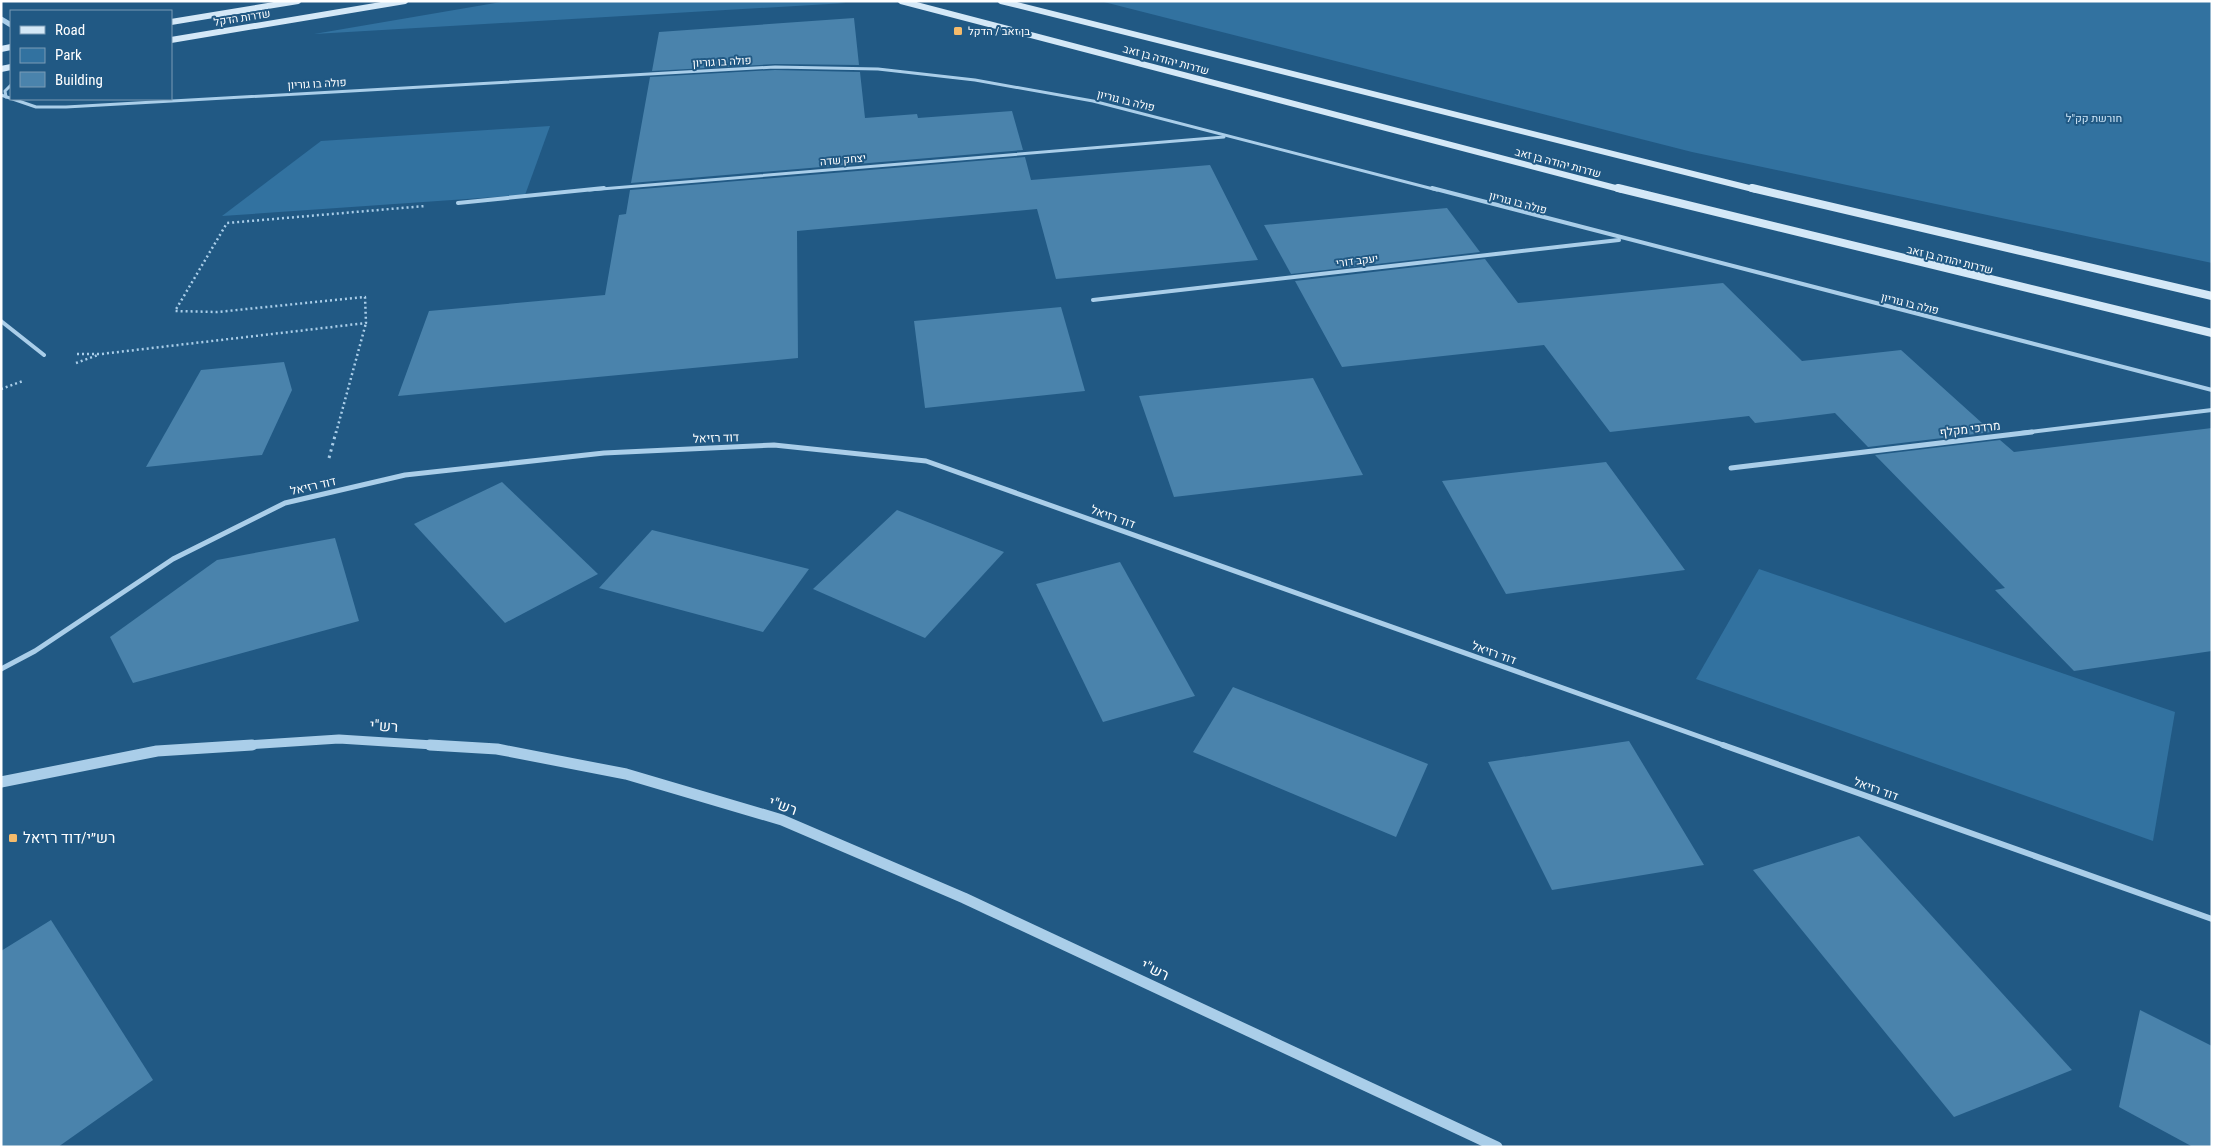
<svg xmlns="http://www.w3.org/2000/svg" width="2213" height="1148" font-family="'Roboto Condensed',Heebo,sans-serif">
<style>
.green{fill:#3272a0}
.building{fill:#4a83ac}
.lines{fill:none;stroke-linecap:round;stroke-linejoin:round}
.path-far1{stroke:#aacee9;stroke-width:2.5;stroke-dasharray:2 3;stroke-linecap:butt}
.path{stroke:#aacee9;stroke-width:3;stroke-dasharray:2.5 4;stroke-linecap:butt}
.minor-far3{stroke:#aacee9;stroke-width:3}
.minor-far2{stroke:#aacee9;stroke-width:4}
.minor-far1{stroke:#aacee9;stroke-width:5}
.minor{stroke:#aacee9;stroke-width:6}
.tertiary-far2{stroke:#aacee9;stroke-width:5}
.tertiary-far1{stroke:#aacee9;stroke-width:9}
.tertiary{stroke:#aacee9;stroke-width:11}
.secondary-far1{stroke:#d4e8f7;stroke-width:6}
.secondary{stroke:#d4e8f7;stroke-width:8}
.poi-dot{fill:#f5bb6b;stroke:#215984;stroke-width:2}
.labels{text-anchor:middle;dominant-baseline:central;stroke-width:4;stroke-linejoin:round;paint-order:stroke}
.far-street-label{font-size:11px;fill:#fff;stroke:#215984}
.far-poi-label{font-size:11px;fill:#fff;stroke:#215984;text-anchor:start}
.far-park-label{font-size:11px;fill:#cee6f7;stroke:#215984}
.street-label{font-size:12px;fill:#fff;stroke:#215984}
.near-street-label{font-size:15px;fill:#fff;stroke:#215984}
.near-poi-label{font-size:15px;fill:#fff;stroke:#215984;text-anchor:start}
</style>
<rect width="100%" height="100%" fill="#215984"/>
<g class="green">
<polygon points="507,1 831,1 846,3 314,34"/>
<polygon points="1100,1 2212,1 2212,263 1692,152"/>
<polygon points="550,126 525,195 222,216 321,141"/>
<polygon points="1759,569 2175,712 2153,841 1696,679"/>
</g>
<g class="building">
<polygon points="854,18 859,65 775,64 652,71 659,32"/>
<polygon points="775,70 860,72 865,118 917,114 918,118 1012,111 1023,150 631,183 650,77"/>
<polygon points="1025,157 1031,180 1210,165 1258,260 1056,279 1037,209 797,231 798,358 398,396 429,311 605,295 619,215 626,214 630,190"/>
<polygon points="1447,208 1480,252 1291,274 1264,225"/>
<polygon points="1485,259 1518,303 1723,283 1802,361 1901,350 1992,432 1868,447 1835,413 1755,423 1749,416 1610,432 1544,345 1342,367 1295,281"/>
<polygon points="1061,307 1085,391 925,408 914,321"/>
<polygon points="284,362 292,390 262,455 146,467 201,370"/>
<polygon points="1313,378 1363,475 1174,497 1139,396"/>
<polygon points="2212,428 2212,651 2074,671 1995,590 2005,588 1875,455 2000,440 2014,452"/>
<polygon points="1606,462 1685,570 1506,594 1442,481"/>
<polygon points="502,482 598,574 505,623 414,524"/>
<polygon points="897,510 1004,552 925,638 813,589"/>
<polygon points="652,530 809,569 763,632 599,588"/>
<polygon points="335,538 359,621 133,683 110,637 217,560"/>
<polygon points="1120,562 1195,696 1103,722 1036,584"/>
<polygon points="1233,687 1428,764 1396,837 1193,752"/>
<polygon points="1629,741 1704,865 1552,890 1488,762"/>
<polygon points="1859,836 2072,1070 1954,1117 1753,870"/>
<polygon points="51,920 153,1080 58,1147 1,1147 1,951"/>
<polygon points="2140,1010 2212,1046 2212,1147 2193,1147 2119,1107"/>
</g>
<g class="lines">
<g class="path-far1">
<polyline points="77,354 101,354 366,323 365,297 217,312 175,311 227,223 425,206"/>
<polyline points="76,363 98,355"/>
<polyline points="1,389 23,381"/>
<polyline points="336,433 366,323"/>
</g>
<polyline class="path" points="329,458 336,432"/>
<g class="minor-far3">
<polyline points="1,95 36,107 66,107 775,67 878,69 975,80 1093,101 1437,190"/>
<polyline points="6,97 5,91 11,85"/>
<polyline points="589,190 1224,137"/>
</g>
<g class="minor-far2">
<polyline points="1432,188 2212,390"/>
<polyline points="458,203 604,188"/>
<polyline points="1093,300 1619,240"/>
<polyline points="1,321 44,355"/>
<polyline points="2021,433 2212,410"/>
</g>
<g class="minor-far1">
<polyline points="1731,468 2032,432"/>
<polyline points="1,669 35,651 173,559 285,503 405,475 604,453 774,445 926,461 1726,746"/>
</g>
<polyline class="minor" points="1723,745 2212,919"/>
<polyline class="tertiary-far2" points="1,19 11,25"/>
<polyline class="tertiary-far1" points="233,746 339,739 449,746"/>
<g class="tertiary">
<polyline points="430,745 497,749 626,774 782,820 964,898 1497,1147"/>
<polyline points="1,782 157,751 252,745"/>
</g>
<g class="secondary-far1">
<polyline points="901,1 1623,190"/>
<polyline points="1001,1 1757,190"/>
<polyline points="171,22 298,1"/>
<polyline points="171,40 405,1"/>
<polyline points="1,49 11,47"/>
<polyline points="1,69 11,67"/>
</g>
<g class="secondary">
<polyline points="1618,188 2212,333"/>
<polyline points="1752,188 2212,296"/>
</g>
</g>
<g class="poi-dot">
<rect x="953" y="26" width="10" height="10" rx="2.5"/>
<rect x="8" y="833" width="10" height="10" rx="2.5"/>
</g>
<g class="labels">
<g class="far-street-label">
<text transform="translate(242 18) rotate(-9)">שדרות הדקל</text>
<text transform="translate(1166 60) rotate(15)">שדרות יהודה בן זאב</text>
<text transform="translate(722 62) rotate(-3)">פולה בו גוריון</text>
<text transform="translate(317 84) rotate(-3)">פולה בו גוריון</text>
<text transform="translate(1126 101) rotate(14)">פולה בו גוריון</text>
<text transform="translate(843 160) rotate(-5)">יצחק שדה</text>
<text transform="translate(1558 163) rotate(15)">שדרות יהודה בן זאב</text>
<text transform="translate(1518 203) rotate(15)">פולה בו גוריון</text>
<text transform="translate(1950 260) rotate(14)">שדרות יהודה בן זאב</text>
<text transform="translate(1357 261) rotate(-7)">יעקב דורי</text>
<text transform="translate(1910 304) rotate(14)">פולה בו גוריון</text>
</g>
<g class="far-poi-label">
<text x="968" y="31">בן זאב / הדקל</text>
</g>
<g class="far-park-label">
<text x="2094" y="118">חורשת קק"ל</text>
</g>
<g class="street-label">
<text transform="translate(1970 429) rotate(-7)">מרדכי מקלף</text>
<text transform="translate(716 438) rotate(-2)">דוד רזיאל</text>
<text transform="translate(313 486) rotate(-13)">דוד רזיאל</text>
<text transform="translate(1113 517) rotate(20)">דוד רזיאל</text>
<text transform="translate(1494 653) rotate(20)">דוד רזיאל</text>
<text transform="translate(1876 789) rotate(20)">דוד רזיאל</text>
</g>
<g class="near-street-label">
<text transform="translate(384 726) rotate(4)">רש"י</text>
<text transform="translate(783 806) rotate(19)">רש"י</text>
<text transform="translate(1155 970) rotate(25)">רש"י</text>
</g>
<g class="near-poi-label">
<text x="23" y="838">רש״י/דוד רזיאל</text>
</g>
</g>
<rect width="2213" height="1148" fill="none" stroke="#ffffff" stroke-width="5"/>
<rect x="10" y="10" width="162" height="90" fill="#215984" stroke="#7a9bb5"/>
<rect x="20" y="26" width="25" height="8" fill="#d4e8f7" stroke="#7a9bb5"/>
<text x="55" y="35" font-size="15" fill="#ffffff">Road</text>
<rect x="20" y="48" width="25" height="15" fill="#3272a0" stroke="#7a9bb5"/>
<text x="55" y="60" font-size="15" fill="#ffffff">Park</text>
<rect x="20" y="72" width="25" height="15" fill="#4a83ac" stroke="#7a9bb5"/>
<text x="55" y="85" font-size="15" fill="#ffffff">Building</text>
</svg>
